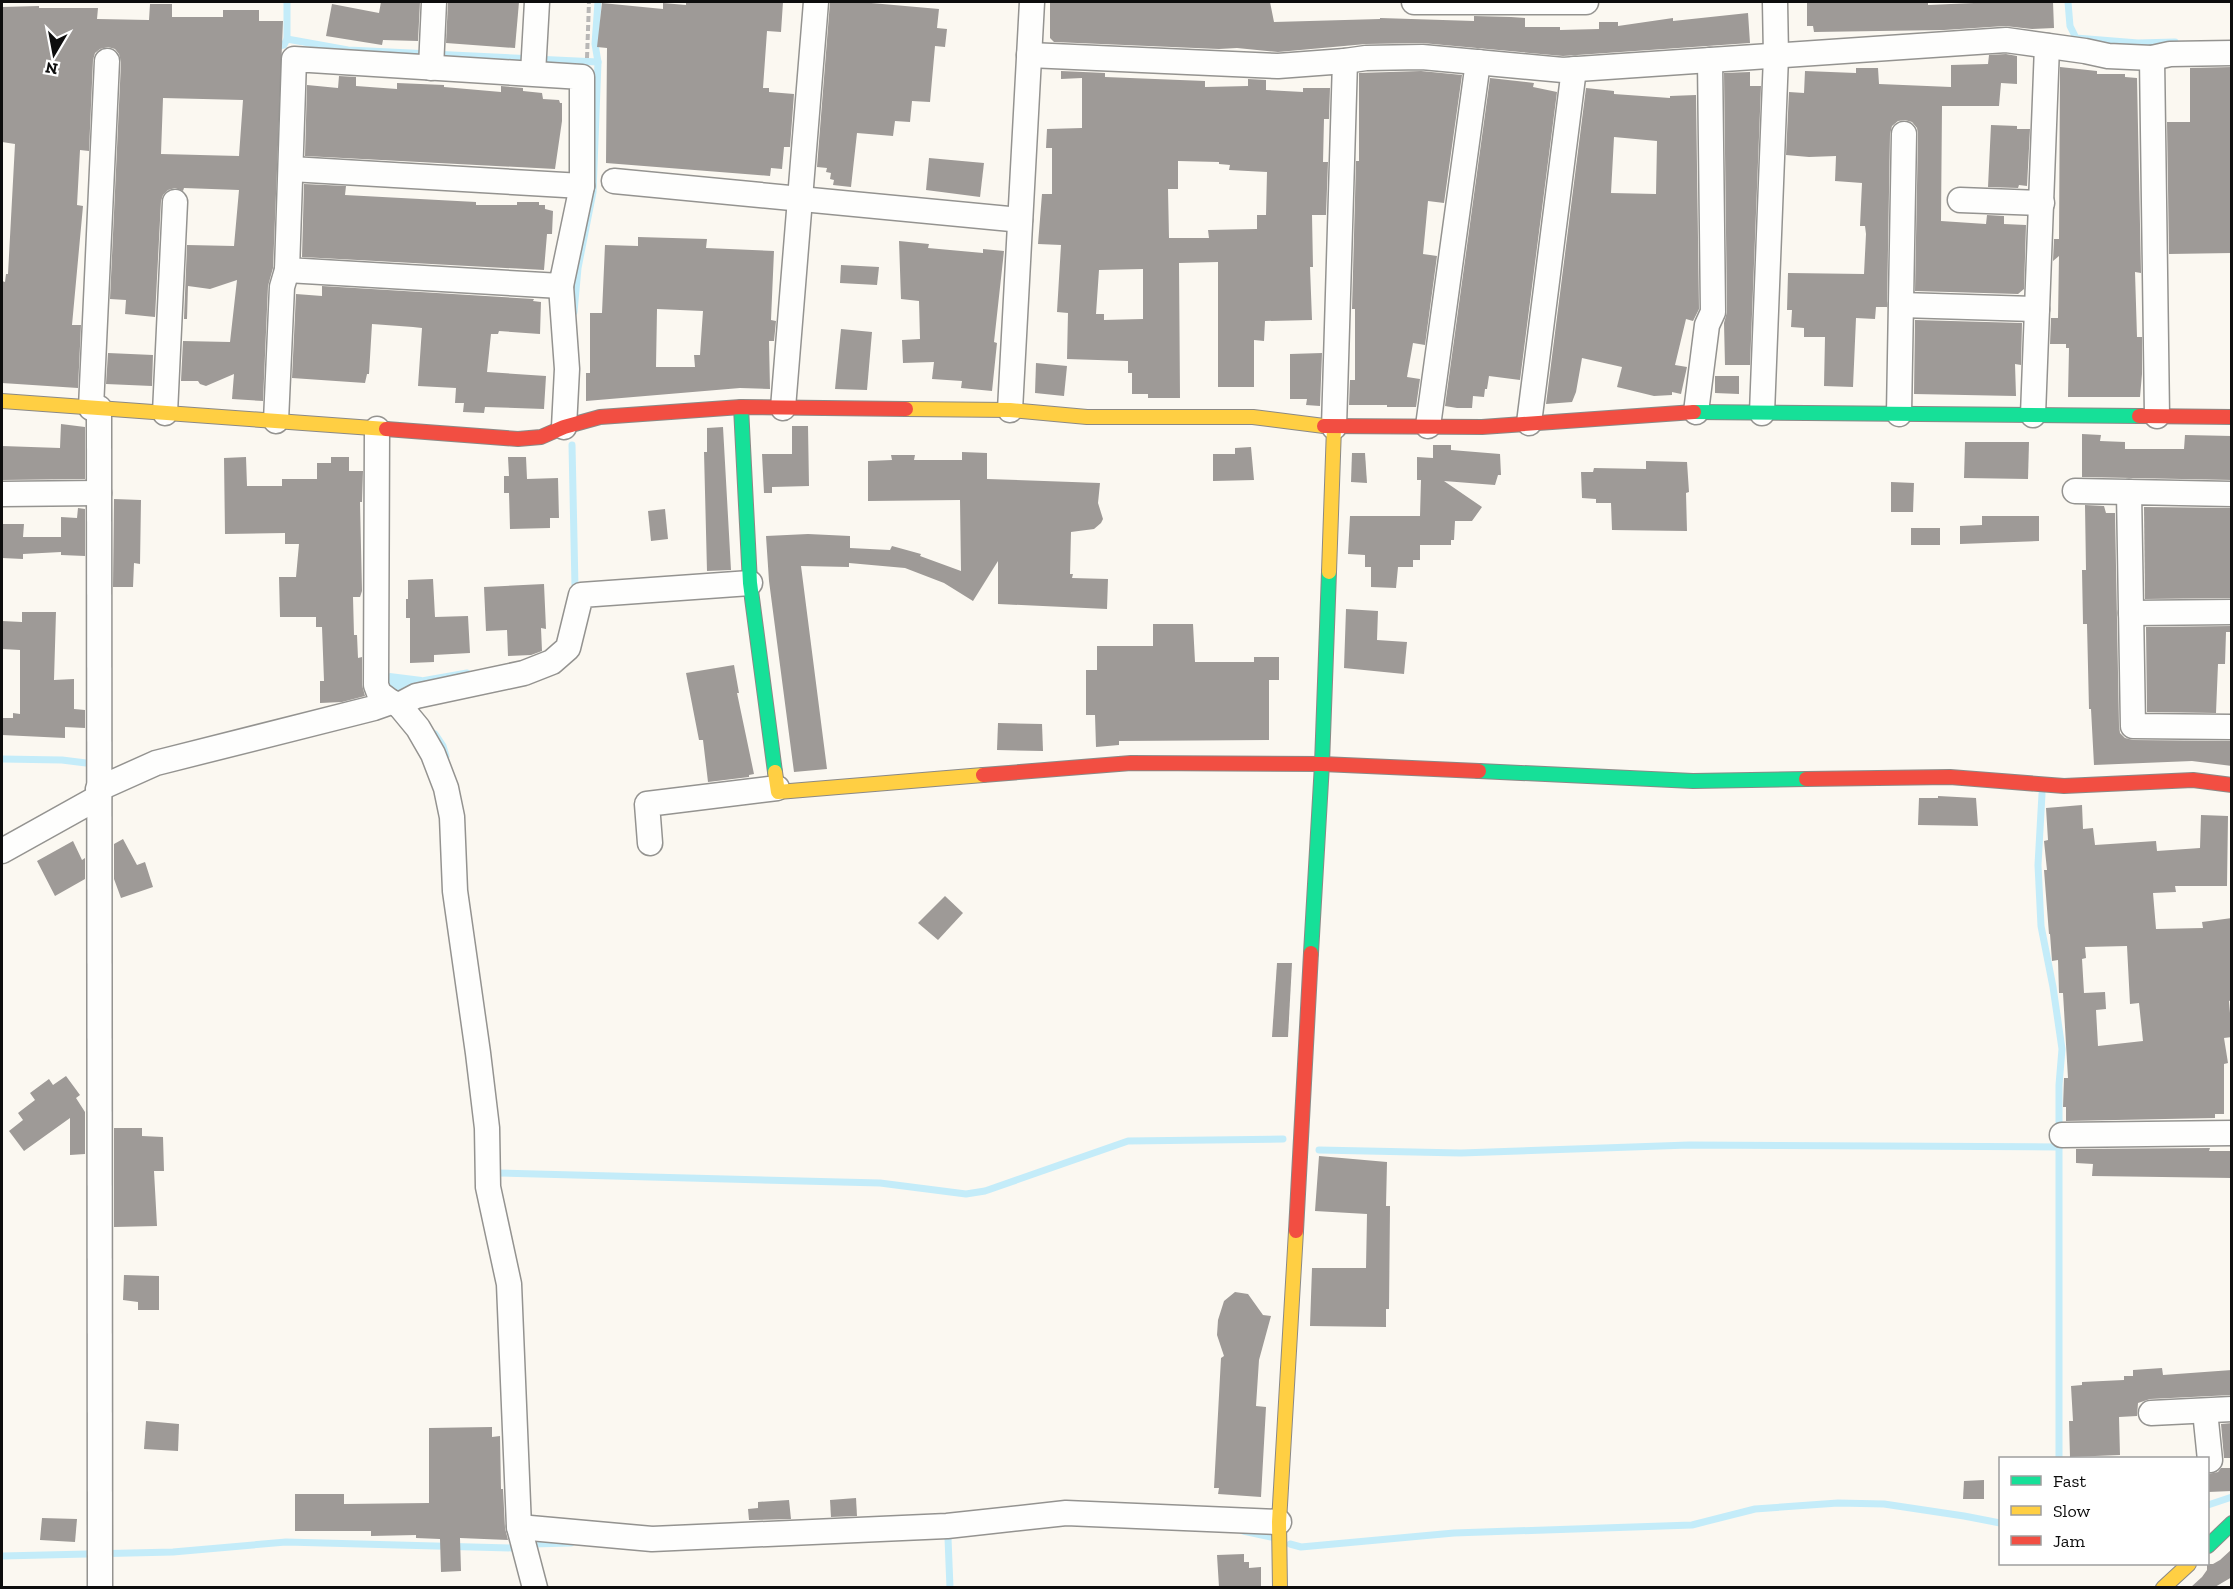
<svg xmlns="http://www.w3.org/2000/svg" width="2233" height="1589" font-family="'Zilla Slab',serif">
<style>
.water{fill:#c4ecf9}
.lines{fill:none;stroke-linecap:round;stroke-linejoin:round}
.stream{stroke:#c4ecf9;stroke-width:7}
.building{fill:#9e9a97;fill-rule:evenodd}
.street-casing{stroke:#949390;stroke-width:27}
.fast-casing{stroke:#8b8986;stroke-width:16}
.slow-casing{stroke:#8b8986;stroke-width:16}
.jam-casing{stroke:#8b8986;stroke-width:16}
.path{stroke:#b8b7b6;stroke-width:4;stroke-dasharray:6 3;stroke-linecap:butt}
.street{stroke:#fefefd;stroke-width:24}
.fast{stroke:#16e098;stroke-width:14}
.slow{stroke:#ffcf43;stroke-width:14}
.jam{stroke:#f24e42;stroke-width:14}
</style>
<rect width="100%" height="100%" fill="#fbf8f1"/>
<polygon class="water" points="390,673 422,677 424,686 398,698 385,689 383,676"/>
<g class="lines">
<g class="stream">
<polyline points="2068,2 2070,26 2076,38 2138,43 2175,42"/>
<polyline points="287,39 348,50 598,62"/>
<polyline points="273,47 284,45 287,39 287,2"/>
<polyline points="574,312 578,268 593,192 598,62 595,44 598,2"/>
<polyline points="572,445 575,587 573,592"/>
<polyline points="416,682 467,673"/>
<polyline points="435,734 443,746 446,756"/>
<polyline points="2,759 62,760 94,764"/>
<polyline points="2042,794 2038,865 2041,926 2053,987 2062,1049 2059,1085 2059,1458"/>
<polyline points="1319,1150 1461,1153 1689,1145 2059,1147"/>
<polyline points="498,1173 880,1183 966,1194 985,1191 1128,1141 1283,1139"/>
<polyline points="2208,1505 2232,1497"/>
<polyline points="1243,1531 1271,1537"/>
<polyline points="948,1538 950,1588"/>
<polyline points="1290,1544 1301,1547 1454,1533 1692,1525 1755,1509 1838,1503 1884,1504 1964,1516 2000,1523"/>
<polyline points="2,1556 173,1552 286,1542 514,1548 532,1544 571,1543"/>
</g>
</g>
<g class="building">
<polygon points="381,2 420,2 418,41 383,40 382,45 326,36 332,4 379,13"/>
<polygon points="448,2 519,2 515,48 446,43"/>
<polygon points="686,2 783,2 781,32 767,31 763,88 769,88 769,92 794,94 790,147 784,147 782,169 771,168 770,176 606,163 607,48 597,47 602,3 663,9 663,3 686,5"/>
<polygon points="830,2 860,2 939,9 937,28 947,29 945,47 935,46 930,102 912,101 910,122 895,121 893,136 857,133 851,187 833,185 834,180 830,179 831,173 826,172 827,168 817,167"/>
<polygon points="1050,2 1270,2 1274,22 1380,19 1380,18 1474,21 1474,16 1511,17 1525,18 1525,27 1560,27 1560,30 1599,29 1599,22 1618,22 1618,26 1673,18 1673,21 1748,13 1750,43 1563,56 1422,43 1366,44 1278,52 1237,48 1219,49 1054,42 1050,38"/>
<polygon points="1807,2 1928,2 1928,5 1997,2 2053,2 2054,28 2032,29 2005,26 1944,30 1814,32 1813,26 1807,26"/>
<path d="M150 4H172V17H223V10H259V21H283L273 268 268 286 263 401 232 399 234 374 206 386 200 384 198 381H181L183 341 230 342 237 280 210 289 188 286 187 319H184L187 245 234 246 239 190 184 188 183 191 175 188 168 190 163 195 161 201 155 317 125 314 126 300 110 299 121 62 119 54 115 49 108 47 100 49 95 53 93 60 89 151 80 150 77 205 83 206 72 325H81L78 388 2 383V281L5 282 6 274H8L15 144 2 142V7L39 6V8H98L97 19 149 20ZM163 98 243 100 239 156 161 154Z"/>
<polygon points="2006,54 2017,56 2017,84 2001,83 1999,106 1942,106 1941,221 1986,224 1987,215 2004,216 2004,224 2026,225 2024,289 2018,294 1915,291 1918,134 1917,128 1912,122 1905,120 1898,121 1892,126 1890,134 1887,307 1876,307 1875,319 1856,318 1853,387 1824,386 1825,337 1804,337 1804,328 1791,327 1792,310 1787,310 1788,273 1864,274 1866,234 1865,226 1860,226 1862,183 1835,181 1836,156 1809,157 1786,155 1789,92 1804,93 1805,71 1856,73 1856,68 1878,68 1879,84 1951,87 1951,65 1988,64 1989,55"/>
<polygon points="2060,67 2097,71 2097,74 2125,74 2125,77 2137,78 2141,273 2135,272 2137,337 2142,337 2142,374 2140,397 2068,397 2069,348 2066,348 2066,344 2050,344 2051,318 2058,318 2059,256 2053,261 2054,239 2059,239"/>
<polygon points="2232,67 2232,253 2169,254 2167,122 2190,122 2190,68"/>
<path d="M1061 71 1105 73V77L1205 81V87L1248 86V79L1266 80V90L1303 92V88H1330L1329 119H1324L1323 162H1328L1326 215H1312L1313 267H1310L1312 320 1265 321 1264 341 1254 340V387H1218V262L1179 263 1180 398H1148V394H1132V373H1128V361L1067 359 1068 313 1057 312 1061 245 1038 244 1042 194H1052V148H1046L1047 129 1082 128V78L1061 79ZM1178 161 1219 162V164L1230 165 1229 170 1267 172 1266 215H1257V229L1208 230 1209 238H1169L1168 189H1178ZM1143 269V319L1104 320V314H1096L1099 270Z"/>
<polygon points="1421,71 1462,75 1444,203 1428,201 1423,254 1437,256 1425,345 1413,343 1407,377 1420,379 1416,407 1387,407 1387,405 1349,405 1350,380 1355,380 1355,309 1352,309 1356,161 1359,161 1359,73"/>
<polygon points="1750,72 1750,86 1761,86 1750,365 1725,365 1724,323 1727,312 1724,73"/>
<polygon points="339,76 356,77 356,86 397,89 397,83 444,85 444,87 501,92 501,86 523,88 523,91 542,93 543,99 559,100 560,103 562,103 562,121 555,169 305,156 307,85 338,88"/>
<polygon points="1490,78 1534,83 1533,87 1557,92 1520,380 1489,376 1487,389 1485,389 1484,397 1473,396 1472,408 1457,408 1445,406"/>
<path d="M1586 88 1614 91V94L1670 98V96L1696 95 1699 309 1693 321 1686 319 1675 365 1687 367 1681 394 1672 392V395L1654 396 1617 387 1622 367 1582 358 1576 392 1572 402 1546 404ZM1614 137 1657 141 1656 194 1611 193Z"/>
<polygon points="1991,125 2017,126 2017,129 2030,129 2027,186 2019,185 2018,188 1988,187"/>
<polygon points="929,158 984,163 980,197 926,190"/>
<polygon points="304,184 346,186 345,195 476,202 476,205 517,205 517,202 539,202 539,205 545,205 545,209 553,211 552,234 547,234 544,270 302,257"/>
<path d="M638 237 707 239 706 248 774 251 771 320 776 321 774 341H769L770 389 740 388 586 401V373H590V313H602L605 245 638 246ZM657 309 703 311 700 355H694L695 367H656Z"/>
<polygon points="899,241 929,244 928,248 983,253 983,249 1004,251 994,342 997,343 992,391 961,388 962,381 932,379 934,362 903,363 902,340 920,339 919,301 901,299"/>
<polygon points="841,265 879,267 877,285 840,283"/>
<polygon points="322,286 534,299 533,301 541,302 540,334 499,331 498,334 491,334 487,372 546,376 544,409 485,407 484,413 463,412 464,403 455,403 456,388 418,386 422,328 413,327 372,324 369,374 367,374 365,383 292,378 296,294 322,296"/>
<polygon points="1915,320 2022,323 2021,365 2015,364 2016,396 1914,394"/>
<polygon points="841,329 872,332 867,390 835,389"/>
<polygon points="108,353 153,355 152,386 106,384"/>
<polygon points="1322,353 1320,406 1306,405 1307,399 1290,399 1290,354"/>
<polygon points="1036,363 1067,366 1064,396 1035,393"/>
<polygon points="1715,376 1739,376 1739,394 1715,393"/>
<polygon points="61,424 85,427 85,479 2,480 2,446 60,448"/>
<polygon points="792,426 808,426 809,486 772,487 772,493 764,493 762,454 792,454"/>
<polygon points="723,427 731,570 707,571 704,452 707,452 707,428"/>
<polygon points="2082,434 2101,435 2100,441 2125,442 2125,449 2184,449 2185,435 2232,436 2232,480 2082,477"/>
<polygon points="1965,442 2029,442 2028,479 1964,478"/>
<polygon points="1433,445 1451,445 1451,450 1500,454 1501,475 1498,475 1495,485 1444,481 1482,507 1472,521 1455,521 1454,540 1451,540 1451,545 1420,545 1420,560 1413,560 1413,567 1398,567 1396,588 1371,587 1371,567 1365,567 1365,555 1348,554 1350,516 1420,516 1421,480 1417,480 1417,457 1433,458"/>
<polygon points="1251,447 1254,480 1213,481 1213,454 1235,454 1235,448"/>
<polygon points="962,452 987,453 987,479 1100,483 1098,503 1103,519 1101,523 1094,529 1071,532 1070,574 1073,574 1072,578 1108,579 1107,609 998,604 998,561 973,601 944,583 905,568 849,563 849,567 801,566 827,769 794,772 769,581 766,536 808,534 850,536 850,548 890,550 892,546 921,554 920,556 961,571 960,500 868,501 868,461 892,460 891,455 915,455 914,460 962,460"/>
<polygon points="1352,453 1365,453 1367,483 1351,482"/>
<polygon points="246,457 247,486 282,486 282,479 317,479 317,463 331,463 331,457 349,457 349,471 363,471 362,502 360,502 362,591 360,597 353,597 354,635 357,635 358,658 362,657 362,685 365,696 342,702 320,703 320,681 324,681 322,627 316,627 316,617 280,617 279,577 296,577 299,544 285,544 285,533 225,534 224,458"/>
<polygon points="508,457 526,457 527,479 558,478 559,518 550,518 550,528 510,529 509,493 504,493 504,476 509,476"/>
<polygon points="1646,461 1687,462 1689,492 1686,493 1687,531 1612,530 1611,503 1596,503 1596,499 1582,498 1581,472 1593,472 1594,468 1646,469"/>
<polygon points="1891,482 1914,483 1913,512 1891,512"/>
<polygon points="114,499 141,500 140,564 134,563 133,587 113,587"/>
<polygon points="2085,505 2104,506 2106,513 2115,513 2119,726 2120,733 2125,738 2133,740 2232,741 2232,766 2192,761 2094,765 2091,709 2089,709 2087,624 2083,624 2082,570 2086,570"/>
<polygon points="2144,507 2232,508 2232,598 2145,599"/>
<polygon points="78,508 85,509 85,556 61,555 61,552 23,554 23,559 2,558 2,524 24,524 23,537 61,537 61,517 77,518"/>
<polygon points="665,509 668,539 651,541 648,511"/>
<polygon points="1982,516 2039,516 2039,541 1960,544 1960,526 1982,525"/>
<rect x="1911" y="528" width="29" height="17"/>
<polygon points="433,579 435,617 468,616 470,653 434,655 434,662 410,663 410,618 406,618 406,599 408,599 408,580"/>
<polygon points="544,584 546,629 541,628 542,651 531,655 508,656 507,630 486,631 484,587"/>
<polygon points="1346,609 1378,611 1377,640 1407,642 1404,674 1344,668"/>
<polygon points="22,612 56,612 54,680 74,679 74,709 85,710 85,728 65,727 65,738 2,735 2,718 13,718 13,713 20,714 20,650 2,649 2,621 22,622"/>
<polygon points="1153,624 1193,624 1195,662 1254,662 1254,657 1279,657 1279,680 1269,680 1269,740 1119,741 1119,745 1096,747 1095,715 1086,715 1086,670 1097,670 1097,646 1153,646"/>
<polygon points="2232,626 2232,632 2226,632 2225,664 2218,664 2216,713 2147,712 2146,627"/>
<polygon points="734,665 739,693 737,693 754,774 749,775 749,777 708,782 703,740 699,740 686,673"/>
<polygon points="998,723 1042,724 1043,751 997,750"/>
<polygon points="1938,796 1976,798 1978,826 1918,825 1919,798 1938,798"/>
<path d="M2082 805 2083 829 2093 828 2095 845 2156 841 2157 851 2200 848 2201 815 2228 816 2227 886H2175L2176 892 2153 893 2156 929 2203 928 2202 922 2232 918V1000L2229 1001 2232 1037 2224 1038 2228 1063 2224 1064V1114H2215V1118L2066 1121V1107H2063L2064 1078H2068L2063 993H2059L2058 960 2052 961 2050 934H2049L2044 870H2047L2044 841 2048 840 2046 808ZM2127 946 2130 1004 2139 1003 2143 1041 2098 1046 2096 1010 2106 1009 2105 992 2084 993 2082 959 2086 958 2085 947Z"/>
<polygon points="123,839 137,865 145,862 153,887 121,898 114,879 114,844"/>
<polygon points="73,841 82,860 85,858 85,879 55,896 37,861"/>
<polygon points="945,896 963,913 938,940 918,923"/>
<polygon points="1277,963 1292,963 1288,1037 1272,1037"/>
<polygon points="66,1076 80,1095 76,1098 85,1112 85,1154 70,1155 70,1118 24,1151 9,1131 23,1120 18,1113 35,1100 30,1093 49,1079 53,1085"/>
<polygon points="114,1128 142,1128 142,1136 163,1137 164,1171 154,1171 157,1226 114,1227"/>
<polygon points="2210,1148 2209,1151 2232,1151 2232,1178 2092,1176 2093,1164 2076,1163 2076,1149"/>
<polygon points="1319,1156 1387,1162 1386,1206 1390,1206 1389,1309 1386,1309 1386,1327 1310,1326 1312,1268 1366,1268 1367,1214 1315,1211"/>
<polygon points="124,1275 159,1276 159,1310 138,1310 138,1302 123,1300"/>
<polygon points="1235,1292 1248,1294 1263,1315 1271,1316 1259,1360 1256,1406 1266,1407 1261,1497 1218,1494 1219,1488 1214,1488 1221,1358 1224,1356 1217,1335 1218,1320 1224,1301"/>
<polygon points="2162,1368 2163,1375 2232,1370 2232,1395 2150,1399 2138,1403 2137,1416 2119,1417 2120,1455 2070,1457 2069,1421 2073,1421 2071,1386 2082,1385 2082,1382 2124,1380 2124,1376 2133,1376 2133,1370"/>
<polygon points="146,1421 179,1424 178,1451 144,1449"/>
<polygon points="2232,1423 2232,1458 2224,1458 2221,1424"/>
<polygon points="492,1427 492,1437 500,1436 501,1489 503,1489 505,1528 508,1540 460,1538 461,1571 441,1572 440,1539 416,1538 416,1535 371,1536 371,1531 295,1531 295,1494 344,1494 344,1504 429,1503 429,1428"/>
<polygon points="2221,1468 2232,1468 2232,1491 2208,1492 2208,1474 2218,1472"/>
<polygon points="1984,1480 1984,1499 1963,1499 1964,1481"/>
<polygon points="856,1498 857,1516 831,1517 830,1500"/>
<polygon points="789,1500 791,1519 749,1520 748,1509 758,1508 758,1502"/>
<polygon points="42,1518 77,1519 75,1542 40,1540"/>
<polygon points="2232,1549 2232,1577 2215,1587 2191,1587 2202,1577 2207,1570 2207,1564 2213,1564 2220,1560"/>
<polygon points="1244,1554 1244,1562 1249,1562 1249,1568 1261,1567 1261,1587 1219,1587 1217,1555"/>
</g>
<g class="lines">
<defs>
<g id="street">
<polyline points="1414,2 1586,2"/>
<polyline points="1029,55 1278,66 1345,61 1334,427"/>
<polyline points="2152,58 2157,416"/>
<polygon points="294,59 582,77 582,186 561,286 287,270"/>
<polyline points="1345,61 1366,58 1422,57 1563,70 2006,40 2085,51 2108,56 2152,58 2170,54 2232,53"/>
<polyline points="431,68 434,2"/>
<polyline points="533,73 537,2"/>
<polyline points="291,169 582,186"/>
<polyline points="614,181 1020,220"/>
<polyline points="1960,200 2042,203"/>
<polyline points="561,286 567,369 564,427"/>
<polyline points="1901,305 2037,309"/>
<polyline points="91,408 107,61"/>
<polyline points="99,408 100,1588"/>
<polyline points="783,408 816,2"/>
<polyline points="1010,410 1032,2"/>
<polyline points="1696,412 1707,325 1713,312 1710,60"/>
<polyline points="165,413 175,202"/>
<polyline points="1762,413 1776,56 1775,2"/>
<polyline points="1899,414 1904,134"/>
<polyline points="2033,415 2047,46"/>
<polyline points="276,421 282,287 287,270"/>
<polyline points="1529,423 1574,69"/>
<polyline points="1428,426 1478,62"/>
<polyline points="377,429 376,685 379,693 391,702"/>
<polyline points="2075,491 2129,492"/>
<polyline points="2,494 99,493"/>
<polyline points="2232,494 2129,492 2133,726 2232,727"/>
<polyline points="2131,613 2232,612"/>
<polyline points="399,705 418,728 433,754 446,788 452,817 455,891 478,1053 487,1128 488,1187 509,1284 519,1527 535,1588"/>
<polyline points="98,789 156,763 374,708 391,702 399,705 416,696 524,673 552,662 568,648 581,595 750,583"/>
<polyline points="650,843 647,804 777,788"/>
<polyline points="2,851 99,797"/>
<polyline points="2062,1135 2232,1133"/>
<polyline points="2205,1411 2210,1460"/>
<polyline points="2151,1413 2232,1409"/>
<polyline points="519,1527 652,1539 947,1526 1066,1513 1279,1522"/>
</g>
<g id="fast">
<polyline points="741,407 750,583 775,772"/>
<polyline points="1694,412 2139,416"/>
<polyline points="1479,771 1693,781 1806,779"/>
<polyline points="1311,953 1322,764 1329,572"/>
<polyline points="2208,1546 2232,1523"/>
</g>
<g id="slow">
<polyline points="2,401 386,429"/>
<polyline points="906,409 1010,410 1087,417 1253,417 1324,426"/>
<polyline points="1329,572 1334,427"/>
<polyline points="775,772 778,792 983,775"/>
<polyline points="1280,1588 1279,1522 1296,1231"/>
<polyline points="2163,1588 2189,1564"/>
</g>
<g id="jam">
<polyline points="2139,416 2232,417"/>
<polyline points="1324,426 1482,427 1694,412"/>
<polyline points="386,429 518,439 541,437 564,427 600,417 741,407 906,409"/>
<polyline points="983,775 1131,763 1322,764 1479,771"/>
<polyline points="1806,779 1950,777 2064,786 2193,780 2232,785"/>
<polyline points="1296,1231 1311,953"/>
</g>
</defs>
<use href="#street" class="street-casing"/>
<use href="#fast" class="fast-casing"/>
<use href="#slow" class="slow-casing"/>
<use href="#jam" class="jam-casing"/>
<polyline class="path" points="587,58 589,2"/>
<use href="#street" class="street"/>
<use href="#fast" class="fast"/>
<use href="#slow" class="slow"/>
<use href="#jam" class="jam"/>
</g>
<rect width="2233" height="1589" fill="none" stroke="#0d0d0d" stroke-width="6"/>
<rect x="1999" y="1457" width="210" height="108" fill="#ffffff" stroke="#9e9e9e" stroke-width="1.5"/>
<rect x="2011" y="1476" width="30" height="9" fill="#16e098" stroke="#9e9e9e" stroke-width="1.5"/>
<text x="2053" y="1487" font-size="18" fill="#0d0d0d">Fast</text>
<rect x="2011" y="1506" width="30" height="9" fill="#ffcf43" stroke="#9e9e9e" stroke-width="1.5"/>
<text x="2053" y="1517" font-size="18" fill="#0d0d0d">Slow</text>
<rect x="2011" y="1536" width="30" height="9" fill="#f24e42" stroke="#9e9e9e" stroke-width="1.5"/>
<text x="2053" y="1547" font-size="18" fill="#0d0d0d">Jam</text>
<g transform="translate(54 54) rotate(190)" stroke="#ffffff" stroke-width="4.5" paint-order="stroke">
<path d="M0-4.5L10 22L0 15L-10 22Z" fill="#0d0d0d"/>
<text y="-9" font-size="16" font-weight="bold" text-anchor="middle" fill="#0d0d0d">N</text>
</g>
</svg>
